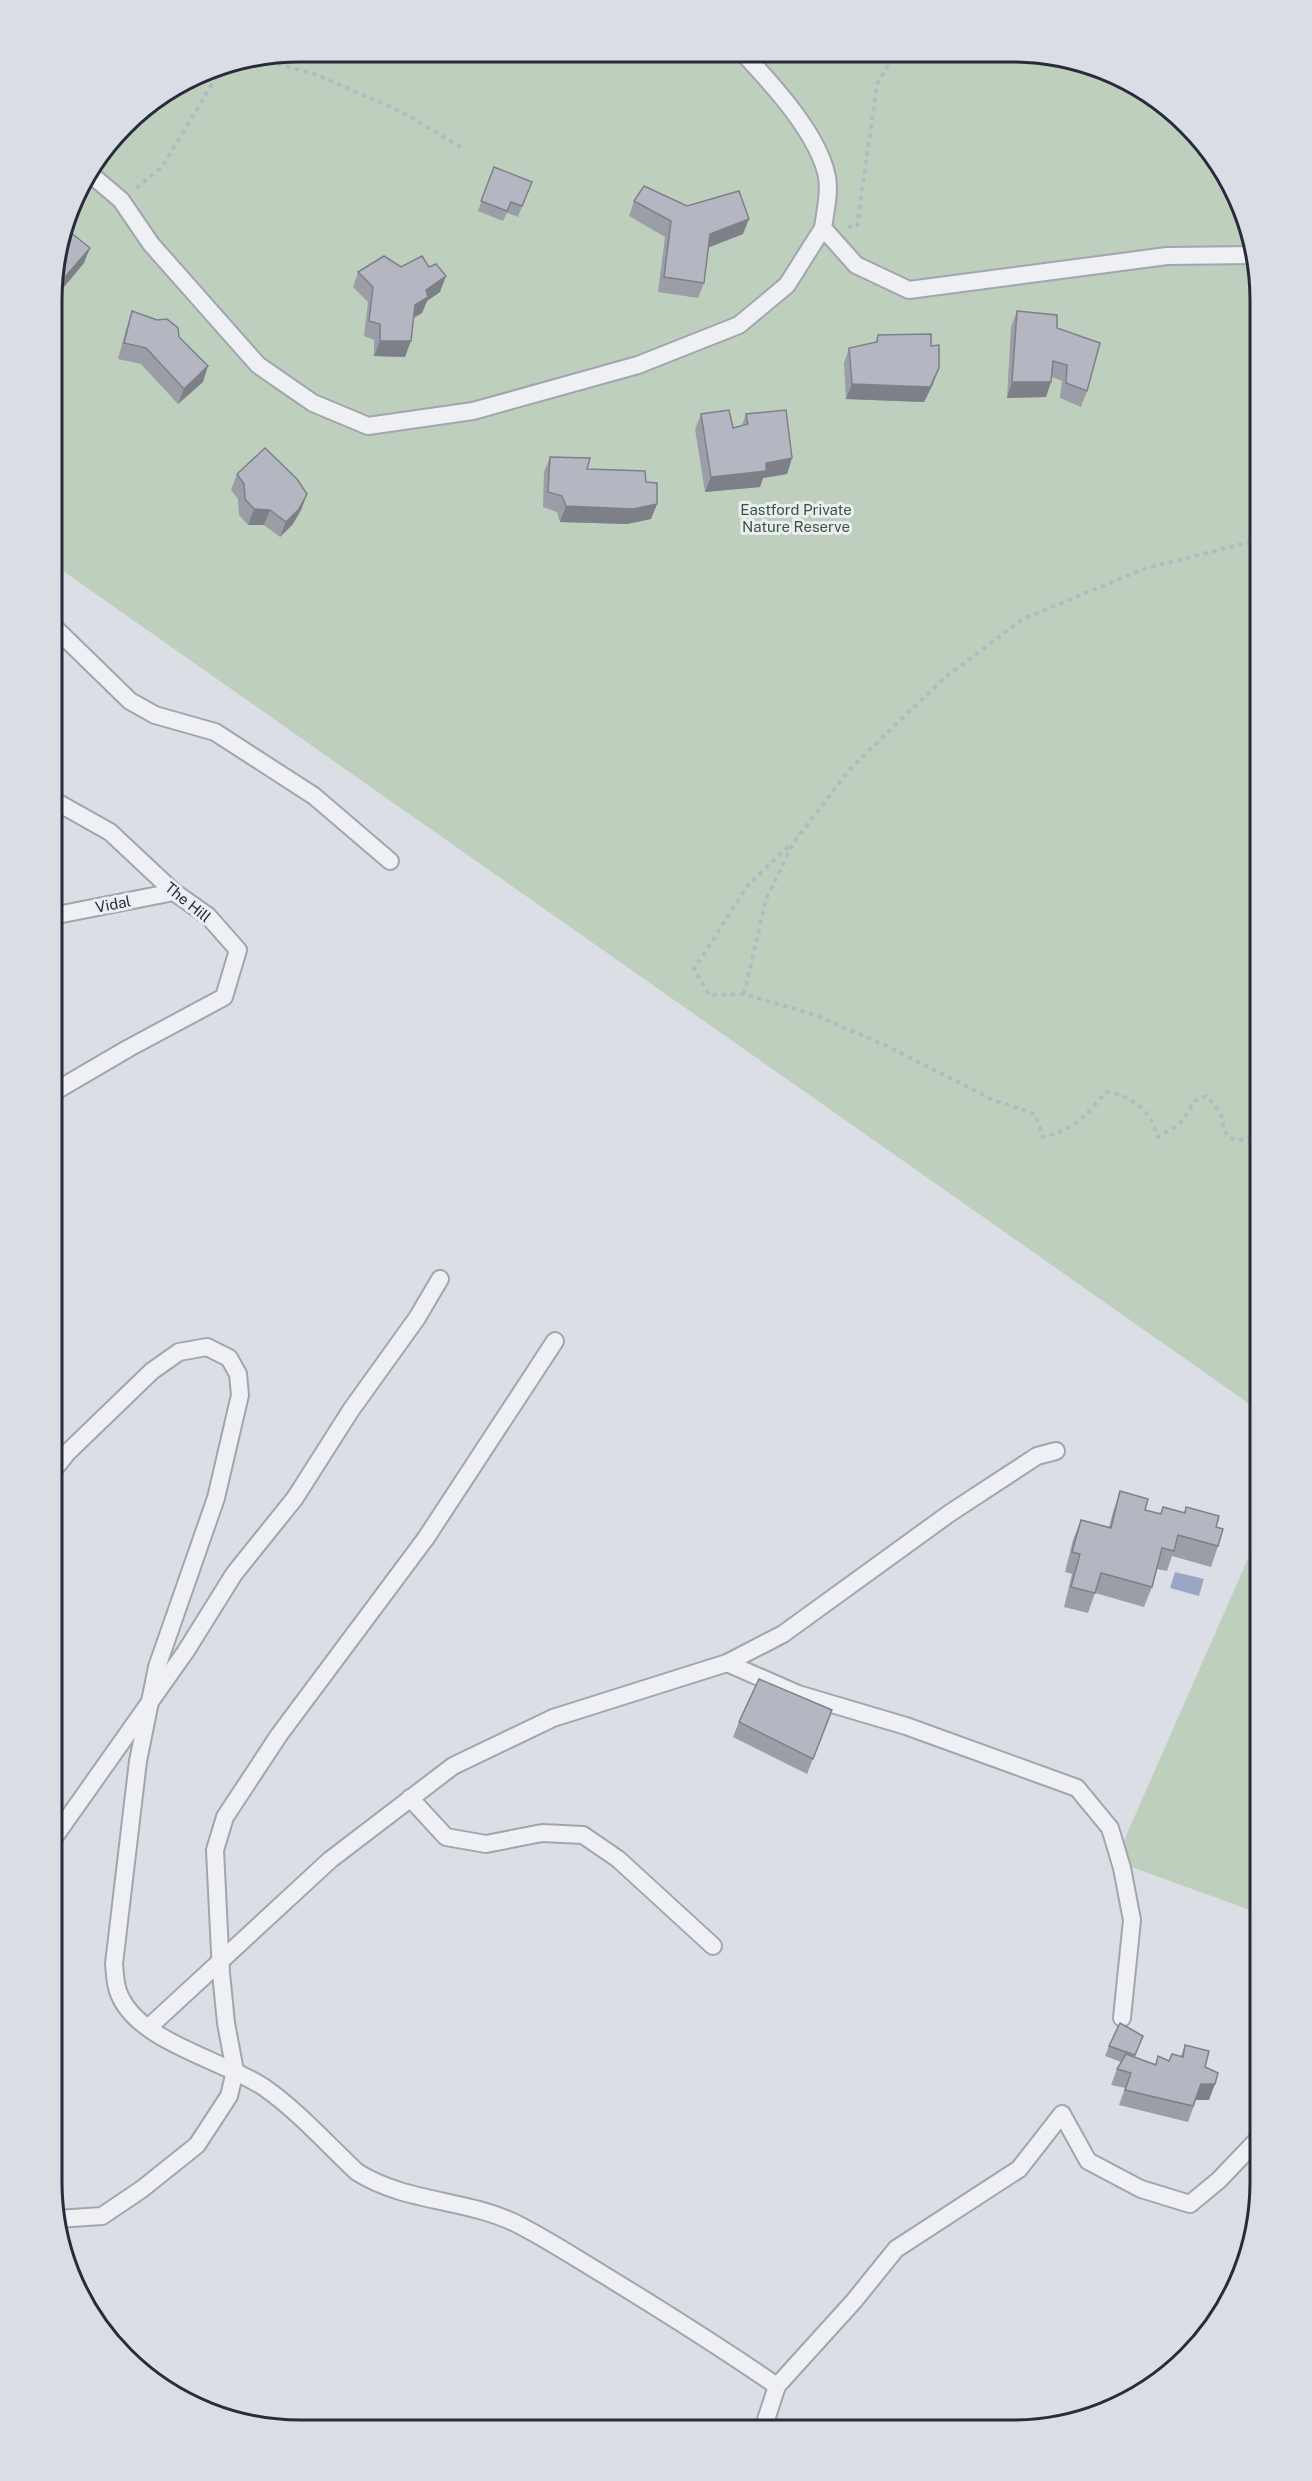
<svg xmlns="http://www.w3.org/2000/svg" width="1312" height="2481" font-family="'Public Sans',sans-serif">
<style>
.green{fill:#bfcfbe}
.water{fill:#99a7c4}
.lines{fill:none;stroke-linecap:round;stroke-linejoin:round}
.street-casing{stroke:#a2a5af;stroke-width:20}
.path{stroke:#b7b9c0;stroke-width:4;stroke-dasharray:4.5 4.5;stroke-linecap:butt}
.street{stroke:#eff0f4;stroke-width:16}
.wall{fill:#9b9da7}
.shaded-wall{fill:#7e8088}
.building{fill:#b4b7c2;stroke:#7e8088;stroke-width:1.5}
.labels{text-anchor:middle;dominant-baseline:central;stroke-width:6;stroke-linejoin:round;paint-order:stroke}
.park-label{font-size:15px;fill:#365635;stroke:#ebedf3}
.street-label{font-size:15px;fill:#272b3b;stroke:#ebedf3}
.rim{fill:none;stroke:#272b3b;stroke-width:3}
</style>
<rect width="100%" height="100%" fill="#dcdee5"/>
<g class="green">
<polygon points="299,51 1061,56 1122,76 1176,112 1219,161 1248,220 1261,299 1261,1412 53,564 53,267 77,189 135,113 205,70"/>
<polygon points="1261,1529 1261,1914 1115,1861"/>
</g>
<polygon class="water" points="1175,1572 1204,1579 1199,1596 1170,1588"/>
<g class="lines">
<defs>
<g id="street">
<path d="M744 54C773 85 819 135 827 177 830 193 825 213 823 228L856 265 909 290 1167 256 1254 255"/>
<polyline points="89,173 121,200 151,244 258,365 313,403 368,426 473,411 638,365 739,325 787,285 823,228"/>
<polyline points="53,626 130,701 155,715 215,732 314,796 390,861"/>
<polyline points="52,916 174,892"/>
<polyline points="52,1093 129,1048 224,997 238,950 208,916 174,892 110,832 53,800"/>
<path d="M52 1472 67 1453 152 1371 179 1352 207 1347 229 1358 238 1374 240 1395 216 1498 157 1667 138 1761 114 1964C115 1973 115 1983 118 1991 135 2042 225 2060 265 2088 299 2112 327 2144 357 2172 404 2202 463 2199 513 2222 544 2237 574 2257 604 2275 663 2311 720 2347 777 2386"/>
<polyline points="727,1663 798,1694 906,1726 1077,1788 1110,1828 1122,1868 1132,1920 1122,2018"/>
<polyline points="410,1798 446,1837 486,1844 542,1833 583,1835 618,1859 713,1946"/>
<polyline points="51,1842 186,1651 234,1574 295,1498 351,1410 417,1318 440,1279"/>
<polyline points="149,2027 330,1860 453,1766 553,1718 727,1663 783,1634 950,1513 1037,1456 1056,1451"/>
<polyline points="57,2219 102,2216 142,2189 197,2145 229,2096 235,2071 226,2023 221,1973 215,1850 225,1817 279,1735 426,1538 555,1341"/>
<polyline points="763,2429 777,2386 854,2301 896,2249 1019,2169 1062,2114 1088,2161 1141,2189 1190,2204 1219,2180 1260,2137"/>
</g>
</defs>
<use href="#street" class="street-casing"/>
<g class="path">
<polyline points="260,59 315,74 402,112 462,148"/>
<polyline points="136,188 162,167 220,71 235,64"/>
<polyline points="848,227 857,227 877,84 894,55"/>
<polyline points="744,994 709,995 694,969 748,885 791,844"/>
<path d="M1261 1136C1252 1134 1246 1140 1238 1140 1222 1139 1224 1126 1221 1115 1218 1108 1211 1101 1206 1096L1195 1101 1179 1125 1158 1137C1150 1110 1135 1097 1106 1092 1085 1116 1076 1129 1043 1137L1035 1114 991 1099 887 1046 815 1015 744 994 766 899 794 842 850 769 943 679 1023 619 1144 569 1261 539"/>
</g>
<use href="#street" class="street"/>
</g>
<g class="wall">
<polygon points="494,167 532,182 518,217 507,213 503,221 478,211"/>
<polygon points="634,201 743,234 708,248 704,283 698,298 658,292 665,237 629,216"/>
<polygon points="84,263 53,300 53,267"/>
<polygon points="358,272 440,292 427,301 422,313 414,318 405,357 374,356 374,340 364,336 368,302 353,287"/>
<polygon points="132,311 179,337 203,382 178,404 141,364 118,359 127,326"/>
<polygon points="1017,311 1057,328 1087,391 1081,407 1060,398 1062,381 1052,377 1046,397 1007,398 1011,327"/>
<polygon points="878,335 933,384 924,402 846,399 844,363 849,348 875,343"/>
<polygon points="701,414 733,428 742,425 746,414 792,458 787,474 763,478 760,487 705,492 695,429"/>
<polygon points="550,457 587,469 646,482 657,504 651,519 627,524 560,522 557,512 543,507 544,472"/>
<polygon points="237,474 307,494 301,510 293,524 280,537 264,525 248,525 239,515 238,499 231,490"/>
<polygon points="1120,1491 1145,1510 1160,1514 1163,1507 1184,1513 1186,1507 1216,1527 1218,1546 1211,1567 1172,1556 1167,1571 1156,1569 1152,1587 1144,1607 1095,1593 1088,1613 1064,1607 1072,1574 1065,1572 1073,1540 1081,1520 1109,1527 1113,1512"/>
<polygon points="832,1710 807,1774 733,1737 739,1722"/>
<polygon points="1185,2045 1205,2067 1209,2100 1196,2100 1188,2122 1119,2105 1125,2088 1111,2085 1117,2069 1121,2062 1105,2056 1109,2046 1139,2046 1134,2057 1155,2064 1158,2056 1169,2061 1181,2056"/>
</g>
<g class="shaded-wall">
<polygon points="749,219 743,234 704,249 710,234"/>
<polygon points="90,248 84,263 53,300 58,285"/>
<polygon points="446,276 440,292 427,301 422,313 409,320 415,305 426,290"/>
<polygon points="380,341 411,341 405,357 374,356"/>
<polygon points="208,366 203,382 178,404 184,389"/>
<polygon points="939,368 933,384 924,402 846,399 852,384"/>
<polygon points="1012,382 1051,382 1046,397 1007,398"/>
<polygon points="792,458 787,474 763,478 760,487 705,492 711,477 766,463"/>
<polygon points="307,494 301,510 293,524 280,537 286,522"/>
<polygon points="657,504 651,519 627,524 560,522 566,506"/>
<polygon points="254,509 270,510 264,525 248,525"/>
<polygon points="1201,2084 1215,2084 1209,2100 1195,2100"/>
</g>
<g class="building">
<polygon points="494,167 532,182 522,206 511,202 507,211 481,201"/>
<polygon points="644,186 687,206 739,191 749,219 710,234 704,283 664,277 671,221 634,201"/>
<polygon points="65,228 90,248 58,285 53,280 53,267"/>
<polygon points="384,256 401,267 422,256 429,267 436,264 446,276 426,290 428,297 415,305 411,341 380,341 380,324 369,321 373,287 358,272"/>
<polygon points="132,311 157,320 167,319 178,328 179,337 208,366 184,389 146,348 124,343"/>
<polygon points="1017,311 1057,315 1057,328 1100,343 1087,391 1066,383 1067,365 1053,361 1051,382 1012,382"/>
<polygon points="931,334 931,346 939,345 939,368 930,387 852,384 849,348 877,342 878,335"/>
<polygon points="729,410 733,428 748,424 746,414 786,410 792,458 766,463 766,471 711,477 701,414"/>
<polygon points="265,448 297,479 307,494 299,509 286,522 270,510 254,509 245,499 244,484 237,474"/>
<polygon points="550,457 590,458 587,469 645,471 646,482 657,483 657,504 633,509 566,506 562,496 548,492"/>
<polygon points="1120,1491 1148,1499 1145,1510 1161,1514 1163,1507 1185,1513 1186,1507 1219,1516 1216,1527 1223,1529 1218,1546 1178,1535 1174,1551 1162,1548 1152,1587 1101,1573 1095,1593 1071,1587 1080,1554 1072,1552 1081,1520 1111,1528"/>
<polygon points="759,1679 832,1710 813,1759 739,1722"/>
<polygon points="1120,2023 1143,2036 1135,2055 1109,2046"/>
<polygon points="1185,2045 1209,2051 1205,2067 1218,2073 1215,2084 1201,2084 1193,2106 1125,2090 1131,2073 1117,2069 1126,2054 1156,2065 1158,2056 1169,2061 1172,2054 1183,2057"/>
</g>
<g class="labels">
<g class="park-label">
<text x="796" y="509">Eastford Private<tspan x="796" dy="17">Nature Reserve</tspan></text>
</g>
<g class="street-label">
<text transform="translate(188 902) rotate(39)">The Hill</text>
<text transform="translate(113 904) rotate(-11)">Vidal</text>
</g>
</g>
<path d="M0 0H1312V2481H0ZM300 62H1012A238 238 0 0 1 1250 300V2182A238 238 0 0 1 1012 2420H300A238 238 0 0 1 62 2182V300A238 238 0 0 1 300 62Z" fill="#dbdde4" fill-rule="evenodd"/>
<path class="rim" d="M300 62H1012A238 238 0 0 1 1250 300V2182A238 238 0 0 1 1012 2420H300A238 238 0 0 1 62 2182V300A238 238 0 0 1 300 62Z"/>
</svg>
